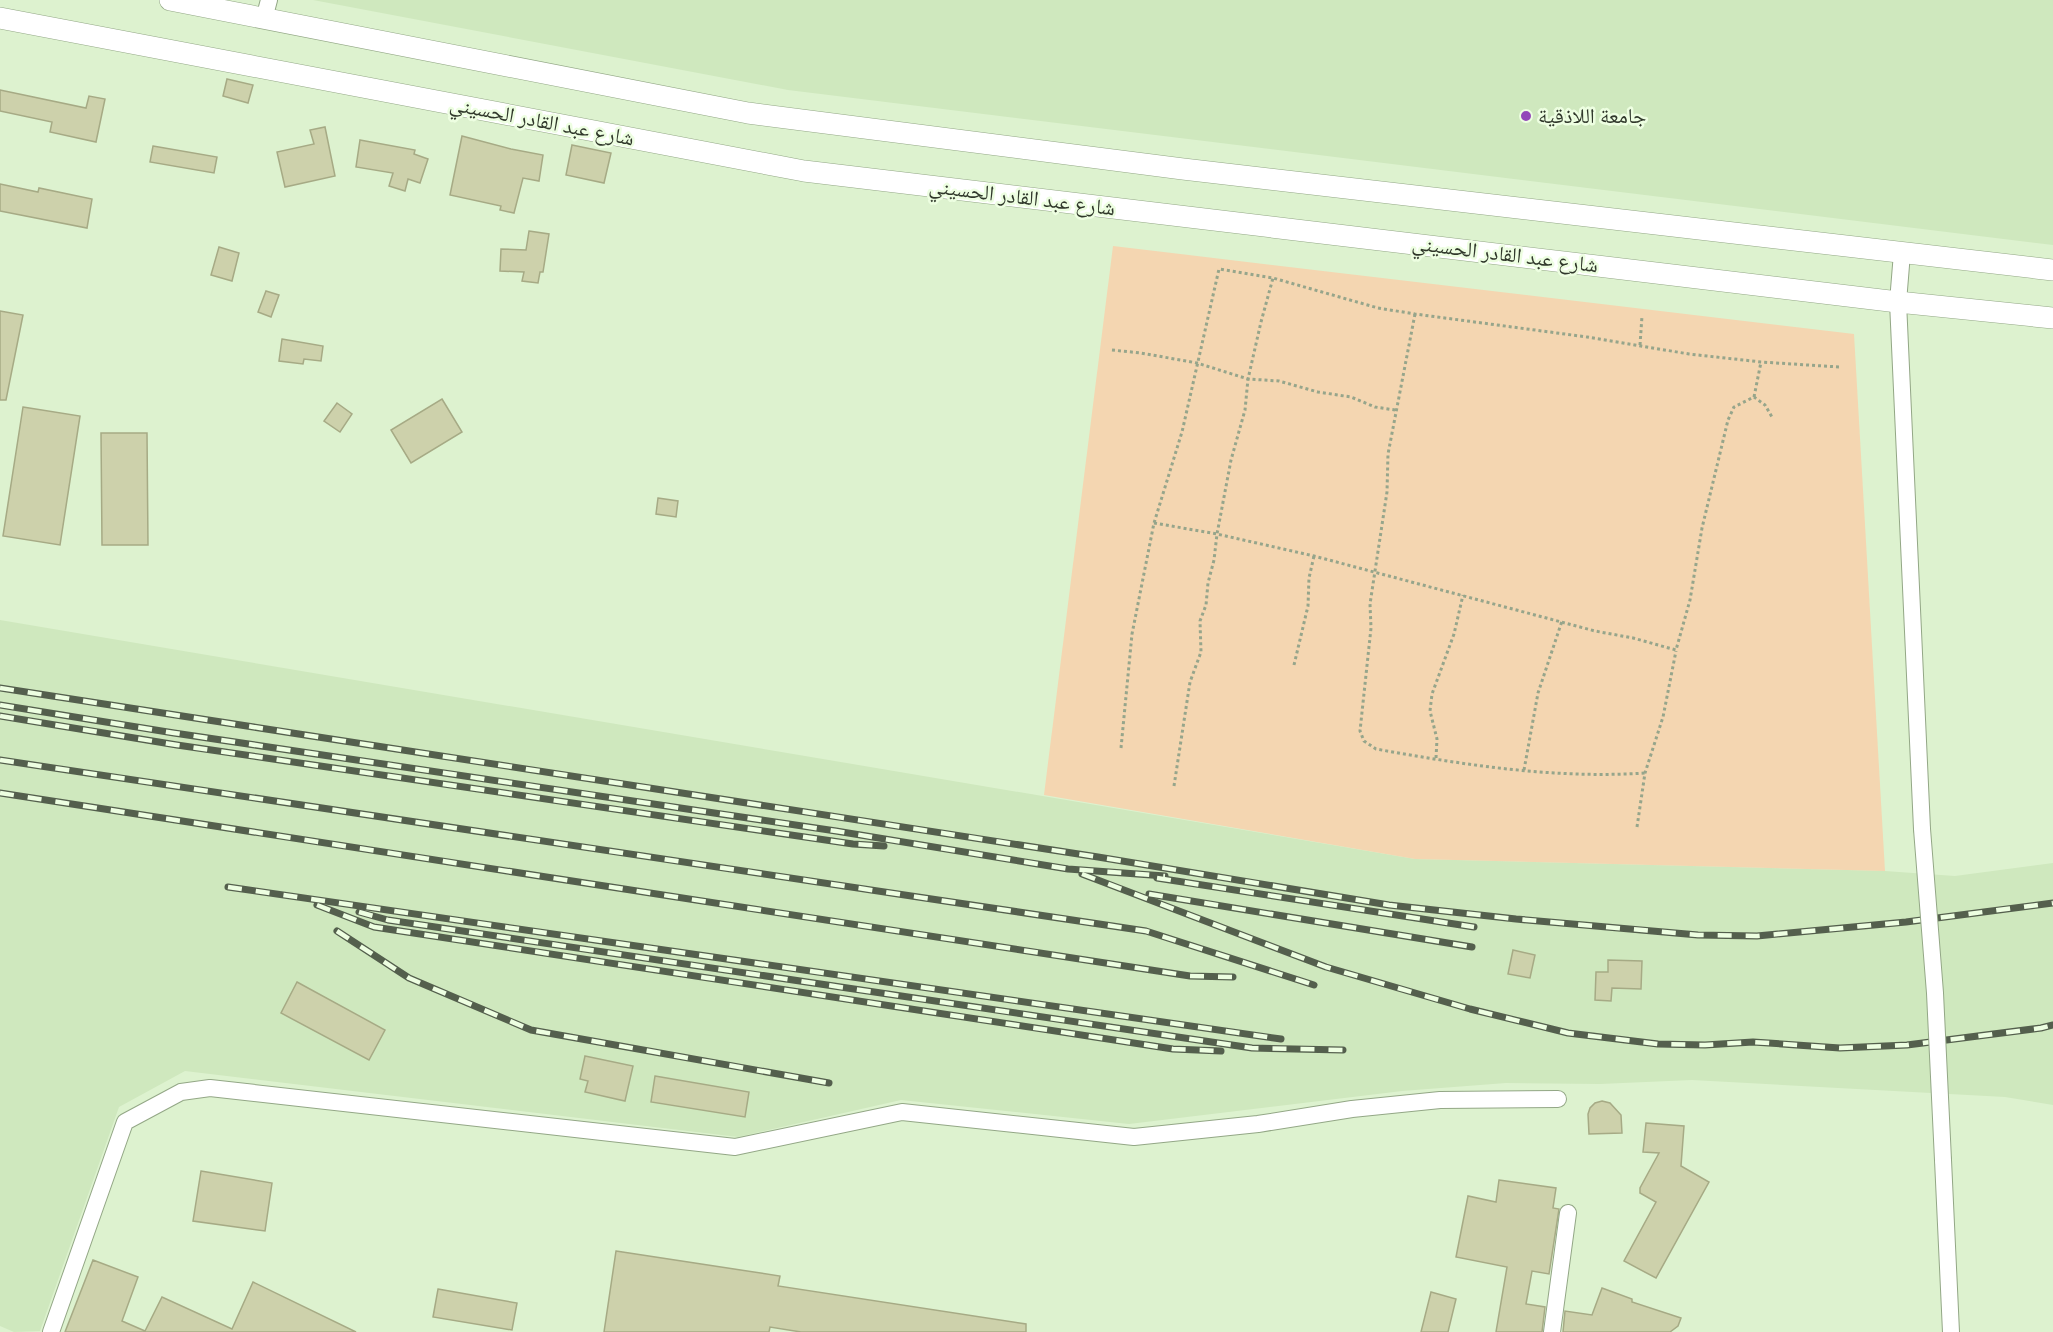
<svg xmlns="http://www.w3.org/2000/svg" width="2053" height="1332" font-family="Figtree,'Noto Naskh Arabic',sans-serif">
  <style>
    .built { fill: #cfe8be }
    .green { fill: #f4d6b1 }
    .building { fill: #cdd1ab; stroke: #a6aa85; stroke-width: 1.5 }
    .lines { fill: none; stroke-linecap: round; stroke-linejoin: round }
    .minor-casing { stroke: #93a786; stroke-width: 18 }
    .major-casing { stroke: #93a786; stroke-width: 22 }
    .path { stroke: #96a58b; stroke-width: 3; stroke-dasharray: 3 3; stroke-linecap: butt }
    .minor { stroke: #fff; stroke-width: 16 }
    .major { stroke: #fff; stroke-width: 21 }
    .rail-casing { stroke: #545f4d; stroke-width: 7 }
    .rail { stroke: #edfee1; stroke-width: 4.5; stroke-dasharray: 14; stroke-linecap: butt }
    .minor-bridge-casing { stroke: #93a786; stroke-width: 18; stroke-linecap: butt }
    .minor-bridge { stroke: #fff; stroke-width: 16 }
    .poi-dot { fill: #9348b9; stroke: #edfee1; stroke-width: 2 }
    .labels { text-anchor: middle; stroke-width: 5; stroke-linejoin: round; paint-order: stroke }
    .poi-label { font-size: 21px; fill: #30382b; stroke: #edfee1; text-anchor: start }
    .street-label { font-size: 21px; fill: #30382b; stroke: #edfee1 }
  </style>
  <rect width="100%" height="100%" fill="#ddf2cf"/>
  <g class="built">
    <path d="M 313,0 L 2053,0 L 2053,245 L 788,90 Z"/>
    <path d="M 0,620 L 1415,859 L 1885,871 L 1955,876 L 2053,863 L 2053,1105 L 2005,1097 L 1692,1080 L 1600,1084 L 1506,1083 L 1402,1091 L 1129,1124 L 901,1100 L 738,1137 L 185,1071 L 119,1107 L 40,1331 L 14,1332 L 0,1326 Z"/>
  </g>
  <path class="green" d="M 1113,246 L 1854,334 L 1885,871 L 1415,859 L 1044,795 Z"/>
  <g class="building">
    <path d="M 227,79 L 253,85 L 248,103 L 223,96 Z"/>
    <path d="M 0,90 L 86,108 L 89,96 L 105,99 L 96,142 L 50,132 L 52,122 L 0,111 Z"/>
    <path d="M 325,127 L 335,176 L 285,187 L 277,152 L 314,144 L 310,130 Z"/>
    <path d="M 462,136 L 511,149 L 543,155 L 539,181 L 523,178 L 514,213 L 500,210 L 501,206 L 450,195 Z"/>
    <path d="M 360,140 L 415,150 L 414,154 L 428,159 L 420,183 L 408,179 L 405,191 L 389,186 L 393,173 L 356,167 Z"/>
    <path d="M 572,145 L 611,153 L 604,183 L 566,175 Z"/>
    <path d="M 153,146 L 217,157 L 214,173 L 150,162 Z"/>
    <path d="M 0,184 L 38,192 L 39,188 L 92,199 L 87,228 L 0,211 Z"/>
    <path d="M 529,231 L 549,234 L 543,272 L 540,272 L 538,283 L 522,281 L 524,272 L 500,271 L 501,249 L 526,250 Z"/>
    <path d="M 219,247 L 239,253 L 232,281 L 211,275 Z"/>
    <path d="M 266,291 L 279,295 L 271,317 L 258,312 Z"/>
    <path d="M 0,311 L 23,315 L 6,400 L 0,400 Z"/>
    <path d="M 282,339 L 323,346 L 321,361 L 304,359 L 303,364 L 279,361 Z"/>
    <path d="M 442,399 L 462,432 L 411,463 L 391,430 Z"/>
    <path d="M 337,403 L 352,414 L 340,432 L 324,421 Z"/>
    <path d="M 23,407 L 80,416 L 60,545 L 3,536 Z"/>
    <path d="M 101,433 L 147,433 L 148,545 L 102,545 Z"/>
    <path d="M 658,498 L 678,501 L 676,517 L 656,514 Z"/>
    <path d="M 1513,950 L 1535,955 L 1530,978 L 1508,974 Z"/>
    <path d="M 1608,960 L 1642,961 L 1641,989 L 1612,988 L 1611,1001 L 1595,1000 L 1596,972 L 1608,972 Z"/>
    <path d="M 297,982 L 385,1030 L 369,1060 L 281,1013 Z"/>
    <path d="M 585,1056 L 633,1066 L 625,1101 L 585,1092 L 588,1081 L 580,1079 Z"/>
    <path d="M 655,1076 L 749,1092 L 745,1117 L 651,1102 Z"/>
    <path d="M 1602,1101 L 1610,1103 L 1621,1115 L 1622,1133 L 1589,1134 L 1588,1114 L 1590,1108 L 1595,1103 Z"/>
    <path d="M 1646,1123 L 1684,1126 L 1681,1166 L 1709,1182 L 1656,1278 L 1624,1261 L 1656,1202 L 1640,1193 L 1640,1188 L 1659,1153 L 1643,1152 Z"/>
    <path d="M 201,1171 L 272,1183 L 265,1231 L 193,1221 Z"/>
    <path d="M 1499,1180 L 1556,1188 L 1553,1208 L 1559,1209 L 1549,1274 L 1532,1271 L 1526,1304 L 1545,1307 L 1542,1332 L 1496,1332 L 1507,1267 L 1456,1257 L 1468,1196 L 1496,1202 Z"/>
    <path d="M 616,1251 L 780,1276 L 778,1286 L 1026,1324 L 1026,1332 L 801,1332 L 770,1327 L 769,1332 L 604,1332 Z"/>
    <path d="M 93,1260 L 138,1277 L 122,1321 L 145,1331 L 162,1297 L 232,1329 L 253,1282 L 356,1332 L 65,1332 Z"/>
    <path d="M 1602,1288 L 1632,1299 L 1632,1302 L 1681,1318 L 1678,1326 L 1670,1332 L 1563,1332 L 1565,1311 L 1592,1315 Z"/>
    <path d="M 438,1289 L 517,1303 L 512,1330 L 433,1317 Z"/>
    <path d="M 1431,1292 L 1456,1299 L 1448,1332 L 1421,1332 Z"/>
  </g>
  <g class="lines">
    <defs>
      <g id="minor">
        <path d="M 264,19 L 269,0"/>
        <path d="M 1902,253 L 1898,302 L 1922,829"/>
        <path d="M 1943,1160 L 1951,1332"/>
        <path d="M 51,1332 L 125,1122 L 181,1092 L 210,1088 L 735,1147 L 902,1112 L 1134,1137 L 1258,1124 L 1352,1109 L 1440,1100 L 1558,1099"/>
        <path d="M 1552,1332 L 1568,1213"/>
      </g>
      <g id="major">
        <path d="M 170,0 L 748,113 L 1183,169 L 2053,270"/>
        <path d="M 0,18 L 804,171 L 1898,302 L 2053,318"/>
      </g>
    </defs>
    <use href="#minor" class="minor-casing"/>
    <use href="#major" class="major-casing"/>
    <g class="path">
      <path d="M 1415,314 L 1388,454 L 1387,492 L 1370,604 L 1371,628 L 1360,731 L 1364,741 L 1376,749 C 1465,765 1555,779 1645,773"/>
      <path d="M 1640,345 L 1642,316"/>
      <path d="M 1112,350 L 1141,353 L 1197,363 L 1248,379 L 1279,381 L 1318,392 L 1351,397 L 1375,407 L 1395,410"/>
      <path d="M 1754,397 L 1761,362"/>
      <path d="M 1154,523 L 1217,534 L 1314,556 L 1595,631 L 1633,638 L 1676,650 L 1690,600 L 1702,528 L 1728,420 L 1734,407 L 1754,397 L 1765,405 L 1772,417"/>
      <path d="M 1294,665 L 1308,606 L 1309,578 L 1314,556"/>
      <path d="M 1121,748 L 1132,634 L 1154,523 L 1182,432 L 1219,269 L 1273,278 L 1378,308 L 1415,314 L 1587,337 L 1689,354 L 1761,362 L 1839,367"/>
      <path d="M 1436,758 L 1437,739 L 1430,711 L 1432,694 L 1454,634 L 1463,595"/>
      <path d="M 1524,770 L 1538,693 L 1562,621"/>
      <path d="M 1174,786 L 1190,682 L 1201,652 L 1200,621 L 1206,605 L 1208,583 L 1214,560 L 1217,534 L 1231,460 L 1245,410 L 1248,379 L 1261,322 L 1273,278"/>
      <path d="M 1637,827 L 1645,773 L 1663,717 L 1676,651"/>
    </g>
    <use href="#minor" class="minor"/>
    <use href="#major" class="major"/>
    <defs>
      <g id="rail">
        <path d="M 0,688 L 1098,857 L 1389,905 L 1516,919 L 1698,935 L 1757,936 L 1906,922 L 2053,903"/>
        <path d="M 0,705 L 174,733 L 836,831 L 1068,869 L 1165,876"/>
        <path d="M 0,716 L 177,745 L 853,844 L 884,846"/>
        <path d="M 0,760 L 1146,931 L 1314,985"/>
        <path d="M 0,793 L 1190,976 L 1233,977"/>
        <path d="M 1082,874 L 1326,967 L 1470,1009 L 1568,1033 L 1658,1044 L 1705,1045 L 1753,1042 L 1840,1048 L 1907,1045 L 2041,1028 L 2053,1025"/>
        <path d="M 1157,878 L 1474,927"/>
        <path d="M 228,887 L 1281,1039"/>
        <path d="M 1149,894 L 1472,947"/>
        <path d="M 317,905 L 374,927 L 1173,1049 L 1221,1051"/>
        <path d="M 359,912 L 388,920 L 1252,1048 L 1343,1050"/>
        <path d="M 337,931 L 409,978 L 531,1030 L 829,1083"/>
      </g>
    </defs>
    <use href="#rail" class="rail-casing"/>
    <use href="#rail" class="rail"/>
    <defs>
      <path id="minor-bridge" d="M 1922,829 L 1935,993 L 1943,1160"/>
    </defs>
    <use href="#minor-bridge" class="minor-bridge-casing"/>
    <use href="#minor-bridge" class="minor-bridge"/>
  </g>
  <circle class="poi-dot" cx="1526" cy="116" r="6"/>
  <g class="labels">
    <g class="poi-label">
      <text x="1538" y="123">جامعة اللاذقية</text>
    </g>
    <g class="street-label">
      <text transform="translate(542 121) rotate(11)" y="7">شارع عبد القادر الحسيني</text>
      <text transform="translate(1022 197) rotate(7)" y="7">شارع عبد القادر الحسيني</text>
      <text transform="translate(1505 254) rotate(7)" y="7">شارع عبد القادر الحسيني</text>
    </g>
  </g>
</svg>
